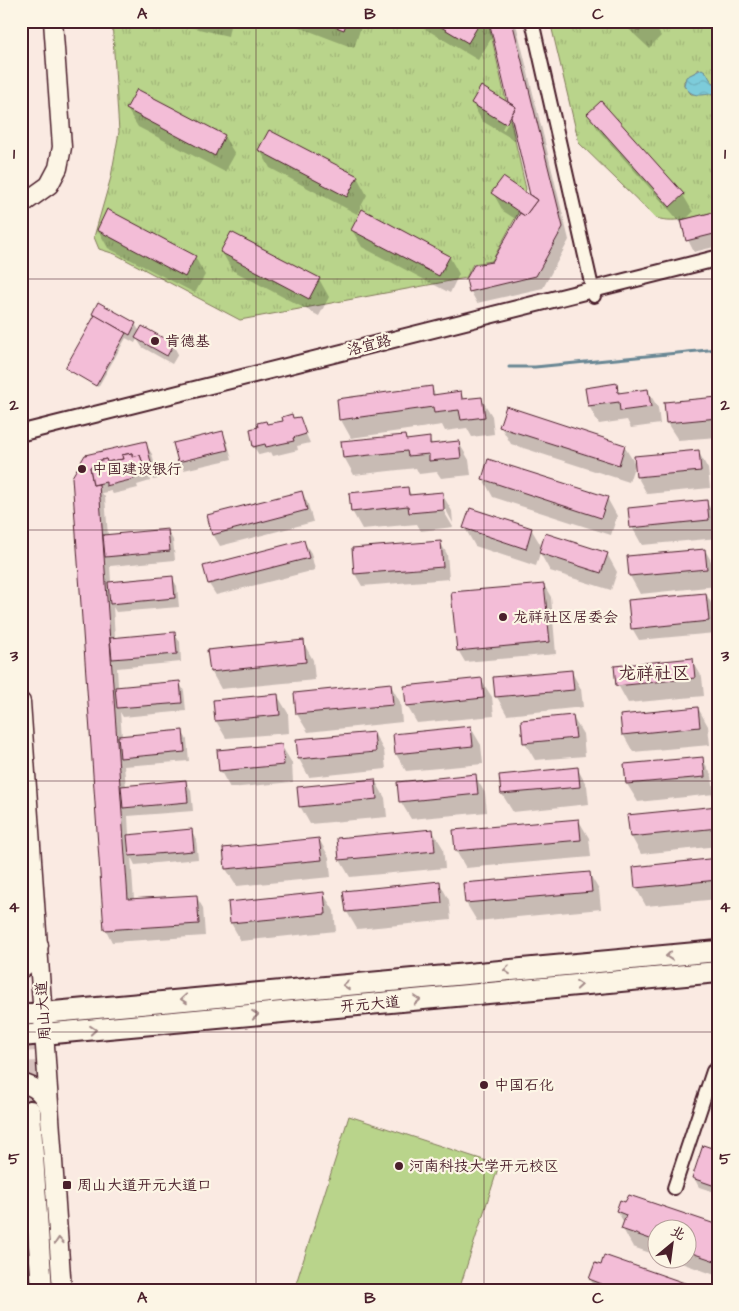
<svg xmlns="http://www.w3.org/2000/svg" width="739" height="1311" font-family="'Architects Daughter','LXGW WenKai TC',sans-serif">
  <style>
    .grass { fill: url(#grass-tufts); stroke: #827a5b }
    .pitch { fill: #b9d48b; stroke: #827a5b }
    .water { fill: url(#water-waves); stroke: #698794 }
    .shadow { fill: #0003; fill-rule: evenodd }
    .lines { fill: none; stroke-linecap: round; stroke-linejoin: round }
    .stream { stroke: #698794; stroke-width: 3 }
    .building { fill: #f3bdd7; stroke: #4a1f2b }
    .primary-tunnel { stroke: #d7c1bd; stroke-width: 20; stroke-dasharray: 20 10; stroke-linecap: butt }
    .minor-casing { stroke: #4a1f2b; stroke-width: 16 }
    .tertiary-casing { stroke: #4a1f2b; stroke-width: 19 }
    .secondary-casing { stroke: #4a1f2b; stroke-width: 21 }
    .primary-casing { stroke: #4a1f2b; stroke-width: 24 }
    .minor { stroke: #fcf5e5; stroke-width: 12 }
    .tertiary { stroke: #fcf5e5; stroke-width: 15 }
    .secondary { stroke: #fcf5e5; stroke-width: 18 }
    .primary { stroke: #fcf5e5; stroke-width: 20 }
    .oneway { stroke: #a38a88 }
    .grid { fill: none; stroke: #4a1f2b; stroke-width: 1; stroke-opacity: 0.55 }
    .poi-dot { fill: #4a1f2b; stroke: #fcf5e5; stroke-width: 2 }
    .labels { text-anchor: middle; stroke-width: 4.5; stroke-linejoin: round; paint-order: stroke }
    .poi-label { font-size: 15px; fill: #4a1f2b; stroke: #fcf5e5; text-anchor: start }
    .street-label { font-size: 15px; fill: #4a1f2b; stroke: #fcf5e5 }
    .quarter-label { font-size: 18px; fill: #4a1f2b; stroke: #fcf5e5 }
    .neatline { fill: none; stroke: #4a1f2b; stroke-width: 2 }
    .grid-label { font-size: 16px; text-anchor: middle; font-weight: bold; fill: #4a1f2b }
  </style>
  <defs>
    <pattern id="grass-tufts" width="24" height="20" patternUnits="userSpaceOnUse" patternTransform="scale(1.25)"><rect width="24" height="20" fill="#b9d48b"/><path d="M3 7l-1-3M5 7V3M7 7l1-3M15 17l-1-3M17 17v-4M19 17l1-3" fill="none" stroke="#a1b678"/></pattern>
    <pattern id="water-waves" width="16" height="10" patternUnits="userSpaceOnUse" patternTransform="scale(1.25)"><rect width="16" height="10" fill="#7dccda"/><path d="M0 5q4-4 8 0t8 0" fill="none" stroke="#6eafbb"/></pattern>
  </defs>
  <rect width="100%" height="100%" fill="#faeae2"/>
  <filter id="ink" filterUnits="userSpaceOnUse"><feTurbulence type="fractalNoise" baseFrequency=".02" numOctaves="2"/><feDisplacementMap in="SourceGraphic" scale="10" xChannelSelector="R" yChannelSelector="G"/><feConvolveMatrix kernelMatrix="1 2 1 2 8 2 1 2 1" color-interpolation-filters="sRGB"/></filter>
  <g filter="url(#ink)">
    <g class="grass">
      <path d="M 112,21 L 488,21 L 526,189 L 518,213 L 492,261 L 473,264 L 466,278 L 240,320 L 115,254 L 99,249 L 94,237 L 111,177 L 119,132 Z"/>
      <path d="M 550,21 L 718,21 L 718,85 L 710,81 L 705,71 L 699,69 L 684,81 L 684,85 L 691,94 L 718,93 L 718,211 C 697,216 677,224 656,218 L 579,143 Z"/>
    </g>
    <path class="pitch" d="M 349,1116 L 499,1165 L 459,1290 L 294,1290 Z"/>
    <path class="water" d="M 702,69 C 710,73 708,83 718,85 L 718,93 C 703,94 693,100 684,85 L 686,77 Z"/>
    <g class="shadow">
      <path d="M 165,21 L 231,21 L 228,36 Z"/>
      <path d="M 283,21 L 358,21 L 361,27 L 354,48 Z"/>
      <path d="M 412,21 L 487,21 L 492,29 L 491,21 L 513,21 L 517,28 L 569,240 L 543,288 L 477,303 L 471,292 L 468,279 L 493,263 L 517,220 L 503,211 L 493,193 L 533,199 L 518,139 L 516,141 L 482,121 L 472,103 L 512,105 L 494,34 L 478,60 ZM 510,114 L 513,114 L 504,130 L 502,129 Z"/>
      <path d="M 620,21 L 652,21 L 661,36 L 649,48 Z"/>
      <path d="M 601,103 L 683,195 L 693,212 L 684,221 L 718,212 L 718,246 L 694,252 L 688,240 L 683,222 L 681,223 L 599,131 L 589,114 Z"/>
      <path d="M 127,109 L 224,136 L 235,154 L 225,172 L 138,127 Z"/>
      <path d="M 260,150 L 357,177 L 367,195 L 357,214 L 270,168 Z"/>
      <path d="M 98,230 L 195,257 L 205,275 L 195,293 L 108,248 Z"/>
      <path d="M 352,230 L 449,256 L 459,274 L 450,293 L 362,247 Z"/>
      <path d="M 222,252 L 319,279 L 329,297 L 319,316 L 232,270 Z"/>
      <path d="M 93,314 L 135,324 L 140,332 L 173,345 L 178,354 L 172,364 L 142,347 L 137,339 L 135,343 L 126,338 L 98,387 L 66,368 L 95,316 Z"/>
      <path d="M 616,385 L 621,394 L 648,391 L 658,408 L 660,424 L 631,428 L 627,420 L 599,424 L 589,406 L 587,389 Z"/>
      <path d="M 431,387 L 436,396 L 460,393 L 465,400 L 481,398 L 492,416 L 494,434 L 472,437 L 467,428 L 445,431 L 442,425 L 351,438 L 341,420 L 338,400 Z"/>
      <path d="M 718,398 L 718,437 L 678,440 L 667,423 Z"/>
      <path d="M 299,418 L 310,443 L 297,446 L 298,450 L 273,456 L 271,452 L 259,455 L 254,447 L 267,425 Z"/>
      <path d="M 501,427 L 624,446 L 635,464 L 629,482 L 511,444 Z"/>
      <path d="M 222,433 L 227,441 L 232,459 L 184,470 L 179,462 Z"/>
      <path d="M 405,436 L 408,441 L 429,439 L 433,445 L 459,443 L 469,460 L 471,475 L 441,478 L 437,472 L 419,474 L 416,468 L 354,475 L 344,457 Z"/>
      <path d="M 145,443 L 152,454 L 158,479 L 153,480 L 148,471 L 150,481 L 137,485 L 138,488 L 113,494 L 111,491 L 102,493 L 105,497 L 108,536 L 168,531 L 173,540 L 175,560 L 110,566 L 111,583 L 172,578 L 177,586 L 179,607 L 116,612 L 113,607 L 115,638 L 174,633 L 180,642 L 181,662 L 117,668 L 118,687 L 179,682 L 184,691 L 186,711 L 123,717 L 120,712 L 122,737 L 182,731 L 187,740 L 189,761 L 124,766 L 126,787 L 186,782 L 191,790 L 193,811 L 128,816 L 129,836 L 191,830 L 196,839 L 198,859 L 135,865 L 131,857 L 134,900 L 196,896 L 203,908 L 205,936 L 112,942 L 106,930 L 73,477 Z"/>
      <path d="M 698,451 L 708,469 L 710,488 L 647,494 L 637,476 Z"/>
      <path d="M 483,479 L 607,498 L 617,516 L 611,535 L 493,497 Z"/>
      <path d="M 407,488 L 412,496 L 442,494 L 452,511 L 453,523 L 446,510 L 443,510 L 453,527 L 421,531 L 417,524 L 362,529 L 352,511 Z"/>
      <path d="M 302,492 L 308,504 L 313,522 L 220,546 L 213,534 Z"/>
      <path d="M 706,501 L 716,519 L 718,538 L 642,545 L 632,527 Z"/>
      <path d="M 465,528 L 531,529 L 542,547 L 607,554 L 617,572 L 611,590 L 550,571 L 540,553 L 536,566 L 475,546 Z"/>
      <path d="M 304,542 L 311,553 L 315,570 L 216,595 L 209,584 Z"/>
      <path d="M 440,542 L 447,554 L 449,579 L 362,586 L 355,574 L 353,549 Z"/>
      <path d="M 705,550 L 715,568 L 717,586 L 640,594 L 630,576 Z"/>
      <path d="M 544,585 L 551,597 L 556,654 L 465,662 L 458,650 Z"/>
      <path d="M 706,594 L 713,606 L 715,633 L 639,640 L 632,628 Z"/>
      <path d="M 303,642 L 313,660 L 315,680 L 221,689 L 211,671 Z"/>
      <path d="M 692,660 L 702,677 L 704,696 L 628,703 L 618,685 Z"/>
      <path d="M 571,671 L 581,689 L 583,707 L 507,715 L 497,697 L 495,678 Z"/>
      <path d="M 481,680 L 492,697 L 494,716 L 417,723 L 407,706 Z"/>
      <path d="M 390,684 L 400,702 L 402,722 L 308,732 L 297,714 L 296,694 Z"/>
      <path d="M 277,695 L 288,713 L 289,733 L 226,738 L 216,721 Z"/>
      <path d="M 698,708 L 708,726 L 710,745 L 633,752 L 623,734 Z"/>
      <path d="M 572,716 L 583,734 L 585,756 L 535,760 L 525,743 Z"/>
      <path d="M 471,728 L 481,745 L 483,764 L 406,771 L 396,754 Z"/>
      <path d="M 374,733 L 384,751 L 386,769 L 309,777 L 299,759 L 297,740 Z"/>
      <path d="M 281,745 L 292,763 L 293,782 L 230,788 L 220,770 Z"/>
      <path d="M 702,758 L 712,776 L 714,794 L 638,802 L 627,784 L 626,765 Z"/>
      <path d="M 577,768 L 587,786 L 589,804 L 513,812 L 502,794 L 501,776 Z"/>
      <path d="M 475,776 L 485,793 L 487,812 L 411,819 L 401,802 Z"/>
      <path d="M 375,780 L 385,798 L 387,817 L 310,824 L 300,806 Z"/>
      <path d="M 718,807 L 718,846 L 641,854 L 631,836 Z"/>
      <path d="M 579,821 L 589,838 L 591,857 L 466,868 L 456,851 Z"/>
      <path d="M 432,830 L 443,848 L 445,868 L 350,877 L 340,860 Z"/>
      <path d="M 319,839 L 329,857 L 331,877 L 237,886 L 226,869 Z"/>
      <path d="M 718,860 L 718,899 L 646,906 L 636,888 L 634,868 Z"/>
      <path d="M 589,873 L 599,890 L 601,909 L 477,921 L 466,903 Z"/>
      <path d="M 439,882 L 449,900 L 451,920 L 357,929 L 347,912 Z"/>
      <path d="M 323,893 L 334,911 L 336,931 L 241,941 L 231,923 Z"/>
      <path d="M 718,1152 L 718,1193 L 699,1187 L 694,1178 Z"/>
      <path d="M 617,1211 L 718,1226 L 718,1276 L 667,1258 L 686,1258 L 686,1228 L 656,1228 L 656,1255 L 633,1247 L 623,1229 L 625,1224 Z"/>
      <path d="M 590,1279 L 701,1290 L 597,1290 Z"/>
    </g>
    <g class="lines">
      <path class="stream" d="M 509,367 L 535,367 L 718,349"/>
    </g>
    <g class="building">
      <path d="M 319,21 L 347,21 L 344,30 Z"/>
      <path d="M 431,21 L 481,21 L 468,43 Z"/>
      <path d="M 489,21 L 512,21 L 563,227 L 536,276 L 469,292 L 466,279 L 474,265 L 492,262 L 520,213 L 525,216 L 537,200 L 530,195 L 511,116 L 516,107 L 508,102 Z"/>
      <path d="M 628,21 L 648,21 L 639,31 Z"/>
      <path d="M 481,86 L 516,107 L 506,124 L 471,103 Z"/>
      <path d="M 137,89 L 225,135 L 215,156 L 126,109 Z"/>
      <path d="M 601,101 L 684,194 L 670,207 L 587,114 Z"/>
      <path d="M 269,130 L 358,176 L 347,197 L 258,150 Z"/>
      <path d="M 503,177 L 537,200 L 525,216 L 491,193 Z"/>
      <path d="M 107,209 L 196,256 L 185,277 L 97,230 Z"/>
      <path d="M 362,209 L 450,256 L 439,276 L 351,230 Z"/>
      <path d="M 718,211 L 718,233 L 686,241 L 681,220 Z"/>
      <path d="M 231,232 L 320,278 L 309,299 L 220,252 Z"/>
      <path d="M 98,302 L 136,323 L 130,335 L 92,314 Z"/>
      <path d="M 95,315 L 126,333 L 96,386 L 65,368 Z"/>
      <path d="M 142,326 L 174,344 L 167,356 L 135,338 Z"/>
      <path d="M 617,383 L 618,393 L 648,389 L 651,407 L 620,411 L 619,402 L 588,406 L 585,388 Z"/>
      <path d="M 432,386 L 433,395 L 461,391 L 462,399 L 482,397 L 485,417 L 461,420 L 459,410 L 434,413 L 433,407 L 339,420 L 337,399 Z"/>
      <path d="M 718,397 L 718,418 L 666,423 L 664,402 Z"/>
      <path d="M 506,406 L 625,445 L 619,465 L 499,427 Z"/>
      <path d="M 292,414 L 293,418 L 300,417 L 306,434 L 293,438 L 294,441 L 266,447 L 265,444 L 253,447 L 250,429 L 258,427 L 257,423 L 266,421 L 267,424 L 283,421 L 282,417 Z"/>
      <path d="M 223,431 L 228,450 L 178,462 L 173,443 Z"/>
      <path d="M 405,435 L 406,440 L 430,437 L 430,444 L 459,441 L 461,458 L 429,461 L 429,454 L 408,456 L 407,451 L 343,458 L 341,441 Z"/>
      <path d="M 146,441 L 152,467 L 145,469 L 140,455 L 132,457 L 132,453 L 122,455 L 123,459 L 107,462 L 106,459 L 97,461 L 98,465 L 90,467 L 93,485 L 99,484 L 128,899 L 197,895 L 199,924 L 104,930 L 72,477 L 85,455 Z"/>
      <path d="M 699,450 L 701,471 L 636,477 L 634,456 Z"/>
      <path d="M 132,453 L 132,457 L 140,455 L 146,473 L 133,476 L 134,479 L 106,486 L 106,482 L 93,485 L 90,467 L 98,465 L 97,461 L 106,459 L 107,462 L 123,459 L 122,455 Z"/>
      <path d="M 488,459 L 608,497 L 601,518 L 482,479 Z"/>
      <path d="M 408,487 L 409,495 L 443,492 L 444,510 L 409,513 L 408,506 L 351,512 L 349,493 Z"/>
      <path d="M 302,491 L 307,510 L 212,535 L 207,515 Z"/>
      <path d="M 707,500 L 709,520 L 630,528 L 628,508 Z"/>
      <path d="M 470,508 L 532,528 L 526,549 L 463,528 Z"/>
      <path d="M 168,529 L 170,551 L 105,557 L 103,535 Z"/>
      <path d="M 545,533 L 608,553 L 601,573 L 539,553 Z"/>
      <path d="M 304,540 L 309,558 L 208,584 L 203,566 Z"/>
      <path d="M 441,541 L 443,567 L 354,574 L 352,548 Z"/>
      <path d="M 705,549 L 707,569 L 629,576 L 627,556 Z"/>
      <path d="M 173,576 L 175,598 L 110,604 L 108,582 Z"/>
      <path d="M 544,584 L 550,642 L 457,651 L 451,592 Z"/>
      <path d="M 706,593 L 709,621 L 631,629 L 628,600 Z"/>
      <path d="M 175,632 L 177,654 L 112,659 L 110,638 Z"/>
      <path d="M 304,640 L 306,662 L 210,672 L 207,650 Z"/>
      <path d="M 693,658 L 695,678 L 616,686 L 614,666 Z"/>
      <path d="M 572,670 L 574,690 L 495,697 L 493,677 Z"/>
      <path d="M 482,678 L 484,698 L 406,706 L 404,686 Z"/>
      <path d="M 180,681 L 182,703 L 117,708 L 115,687 Z"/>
      <path d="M 391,683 L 393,705 L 296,714 L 294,693 Z"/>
      <path d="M 278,694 L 280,715 L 215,721 L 213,700 Z"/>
      <path d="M 698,707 L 700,727 L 622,735 L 620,715 Z"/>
      <path d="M 573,715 L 576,738 L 523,743 L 521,720 Z"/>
      <path d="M 471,726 L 473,746 L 395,754 L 393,734 Z"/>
      <path d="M 183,730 L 185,752 L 120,758 L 118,736 Z"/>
      <path d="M 374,732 L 376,752 L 298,759 L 296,739 Z"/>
      <path d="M 282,744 L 284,765 L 219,771 L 217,750 Z"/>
      <path d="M 703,757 L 705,777 L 626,784 L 624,764 Z"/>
      <path d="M 578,767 L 580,787 L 501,794 L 499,775 Z"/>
      <path d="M 476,774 L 478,794 L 399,802 L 397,782 Z"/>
      <path d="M 375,779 L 377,799 L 299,807 L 297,787 Z"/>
      <path d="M 186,780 L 188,802 L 123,808 L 121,786 Z"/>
      <path d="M 718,806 L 718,828 L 630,837 L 627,815 Z"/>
      <path d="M 579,819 L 581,840 L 455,851 L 453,830 Z"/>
      <path d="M 192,829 L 194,851 L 129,856 L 127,835 Z"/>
      <path d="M 433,829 L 435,851 L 339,860 L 337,838 Z"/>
      <path d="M 319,838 L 322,860 L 225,869 L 223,848 Z"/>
      <path d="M 718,858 L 718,880 L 635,888 L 633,867 Z"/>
      <path d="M 590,872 L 592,892 L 465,903 L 463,883 Z"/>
      <path d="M 440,881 L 442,903 L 346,912 L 343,891 Z"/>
      <path d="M 324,892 L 326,914 L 230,923 L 228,902 Z"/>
      <path d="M 703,1145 L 718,1150 L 718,1187 L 692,1178 Z"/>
      <path d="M 629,1195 L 718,1225 L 718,1262 L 686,1251 L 686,1228 L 656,1228 L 656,1241 L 621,1229 L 626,1215 L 616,1211 L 620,1200 L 625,1202 Z"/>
      <path d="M 604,1255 L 705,1290 L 600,1290 L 602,1284 L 589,1279 L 595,1263 L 601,1265 Z"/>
    </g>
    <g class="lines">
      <path class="primary-tunnel" d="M 21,1002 L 30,1111"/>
      <defs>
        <g id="minor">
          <path d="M 532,21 L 594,296"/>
          <path d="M 674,1188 L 713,1071"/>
        </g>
        <path id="tertiary" d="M 21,433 L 718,258"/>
        <g id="secondary">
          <path d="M 21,205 L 49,185 L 58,168 L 62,147 L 53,21"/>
          <path d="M 21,702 L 62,1290"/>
          <path d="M 21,969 L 32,959 L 39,945"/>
          <path d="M 21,1083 C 37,1087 42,1093 49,1107"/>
        </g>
        <g id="primary">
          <path d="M 21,1015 L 718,951"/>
          <path d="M 21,1036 L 718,972"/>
          <path d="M 30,1111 L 42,1290"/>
        </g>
      </defs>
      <use href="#minor" class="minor-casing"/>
      <use href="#tertiary" class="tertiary-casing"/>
      <use href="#secondary" class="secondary-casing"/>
      <use href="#primary" class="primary-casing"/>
      <use href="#minor" class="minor"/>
      <use href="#tertiary" class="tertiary"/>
      <use href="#secondary" class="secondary"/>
      <use href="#primary" class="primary"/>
    </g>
    <defs><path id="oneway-chevron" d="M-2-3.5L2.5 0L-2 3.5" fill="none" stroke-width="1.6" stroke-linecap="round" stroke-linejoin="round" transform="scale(1.25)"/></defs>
    <g class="oneway">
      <use href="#oneway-chevron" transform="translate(669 956) rotate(175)"/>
      <use href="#oneway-chevron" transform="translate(507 970) rotate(175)"/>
      <use href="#oneway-chevron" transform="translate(346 985) rotate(175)"/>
      <use href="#oneway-chevron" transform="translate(579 985) rotate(-5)"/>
      <use href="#oneway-chevron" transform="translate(184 999) rotate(175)"/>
      <use href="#oneway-chevron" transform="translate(417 1000) rotate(-5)"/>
      <use href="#oneway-chevron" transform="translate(255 1015) rotate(-5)"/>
      <use href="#oneway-chevron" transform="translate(93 1030) rotate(-5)"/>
      <use href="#oneway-chevron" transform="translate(59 1241) rotate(-94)"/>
    </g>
  </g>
  <path class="grid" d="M 256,21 L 256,1290M 484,21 L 484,1290M 21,279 L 718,279M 21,530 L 718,530M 21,781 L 718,781M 21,1032 L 718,1032"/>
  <g class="poi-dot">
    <circle cx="155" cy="341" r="5"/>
    <circle cx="82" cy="469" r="5"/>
    <circle cx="503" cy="617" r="5"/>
    <circle cx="484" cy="1085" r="5"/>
    <circle cx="399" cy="1166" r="5"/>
    <rect x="62" y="1180" width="10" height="10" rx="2.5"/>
  </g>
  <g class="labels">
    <g class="poi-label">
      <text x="165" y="346">肯德基</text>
      <text x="92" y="474">中国建设银行</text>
      <text x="513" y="622">龙祥社区居委会</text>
      <text x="494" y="1090">中国石化</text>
      <text x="409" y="1171">河南科技大学开元校区</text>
      <text x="77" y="1190">周山大道开元大道口</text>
    </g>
    <g class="street-label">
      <text transform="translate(369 345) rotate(-14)" y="5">洛宜路</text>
      <text transform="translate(370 1004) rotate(-5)" y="5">开元大道</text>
      <text transform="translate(43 1011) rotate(-94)" y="5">周山大道</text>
    </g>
    <g class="quarter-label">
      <text x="654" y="679">龙祥社区</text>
    </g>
  </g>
  <rect width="739" height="1311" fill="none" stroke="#fcf5e5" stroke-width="55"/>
  <g transform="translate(672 1244) rotate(29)"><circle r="24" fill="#fcf5e5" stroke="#b59f9b"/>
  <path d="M0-4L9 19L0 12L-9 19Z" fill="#4a1f2b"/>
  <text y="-8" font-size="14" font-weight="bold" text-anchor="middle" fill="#4a1f2b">北</text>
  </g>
  <rect x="28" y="28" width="684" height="1256" class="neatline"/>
  <g class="grid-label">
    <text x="142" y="19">A</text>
    <text x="370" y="19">B</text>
    <text x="598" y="19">C</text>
    <text x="14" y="159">1</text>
    <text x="725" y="159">1</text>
    <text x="14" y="410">2</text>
    <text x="725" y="410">2</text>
    <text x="14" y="661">3</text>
    <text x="725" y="661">3</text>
    <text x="14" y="912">4</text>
    <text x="725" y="912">4</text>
    <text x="14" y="1164">5</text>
    <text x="725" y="1164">5</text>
    <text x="142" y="1303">A</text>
    <text x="370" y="1303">B</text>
    <text x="598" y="1303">C</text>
  </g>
</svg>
